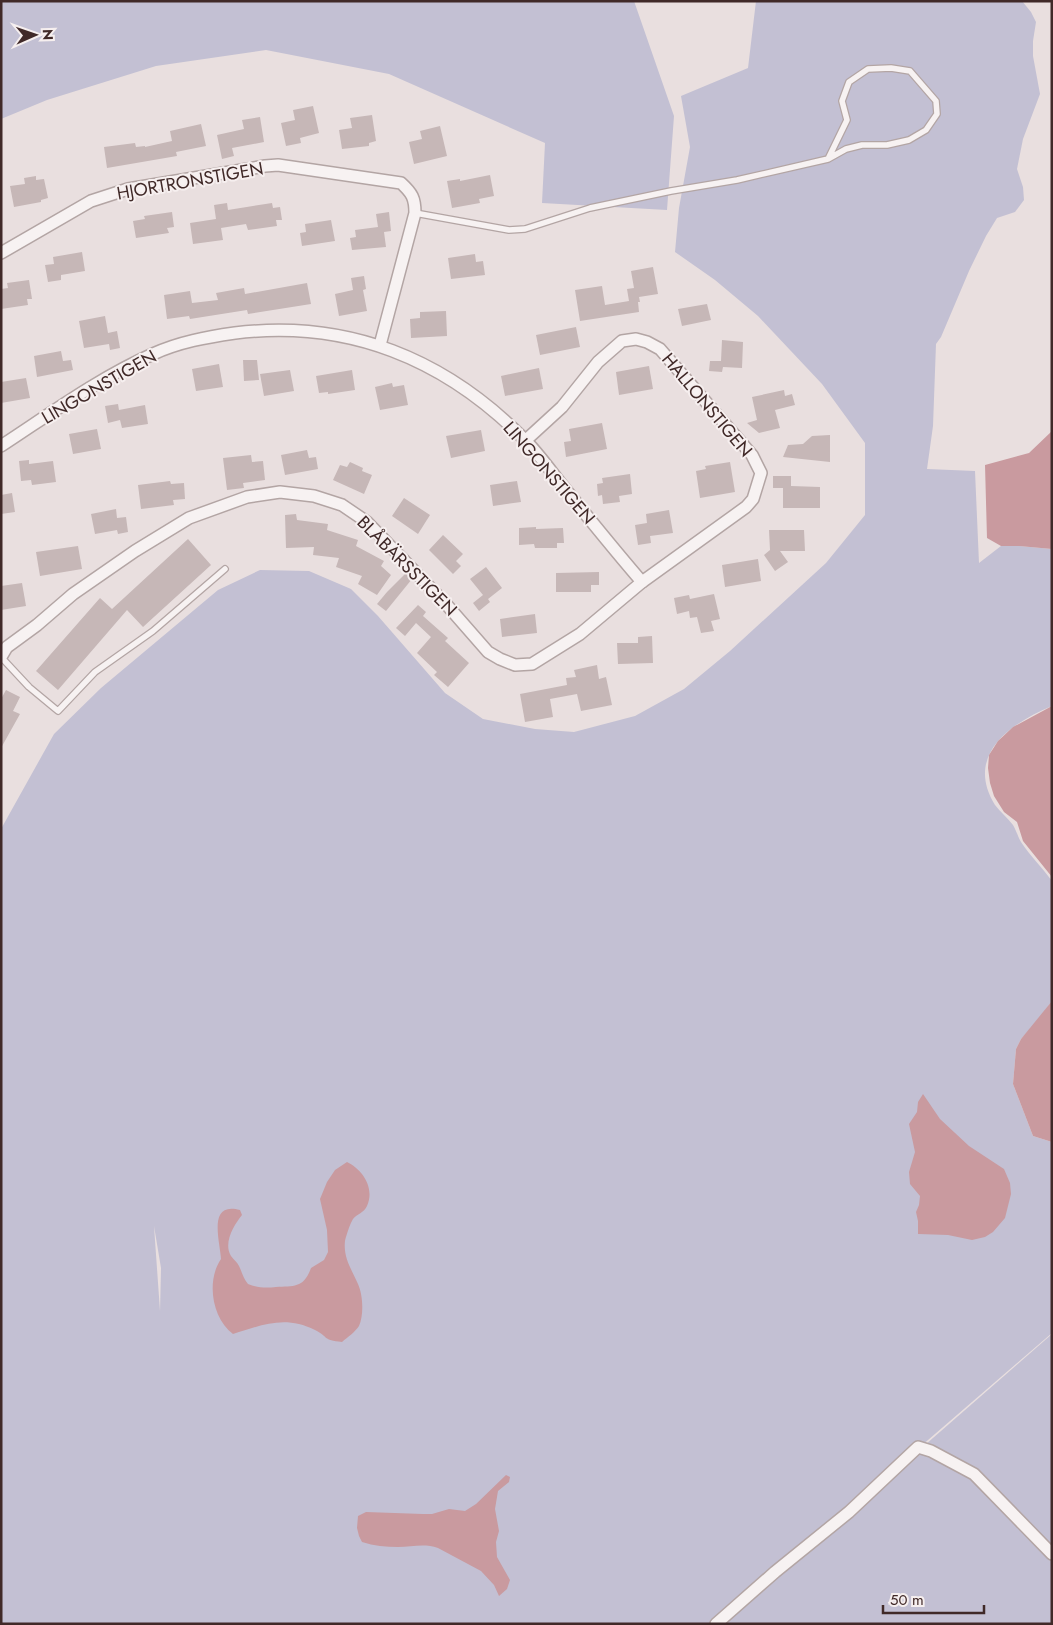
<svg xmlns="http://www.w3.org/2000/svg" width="1053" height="1625" font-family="Jost,sans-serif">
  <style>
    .green { fill: #c3c0d3; fill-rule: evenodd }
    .water { fill: #c99a9f }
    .building { fill: #c6b7b7 }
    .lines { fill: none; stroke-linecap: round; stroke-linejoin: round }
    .lane-casing { stroke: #b3a5a4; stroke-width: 8 }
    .street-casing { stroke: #b3a5a4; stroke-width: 14 }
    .lane { stroke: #f7f2f2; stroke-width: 5.5 }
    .street { stroke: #f7f2f2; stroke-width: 11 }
    .labels { text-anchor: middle; stroke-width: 4; stroke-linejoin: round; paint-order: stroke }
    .street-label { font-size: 18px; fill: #402928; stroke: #f6efef }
  </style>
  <rect width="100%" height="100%" fill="#e9dfdf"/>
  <g class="green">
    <path d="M 1,1 L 634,1 L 674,116 L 667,210 L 542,203 L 545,143 L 389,74 L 266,50 L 156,66 L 47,100 L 1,119 Z"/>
    <path d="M 756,1 L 1022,1 L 1031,12 L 1036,22 L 1033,41 L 1033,56 L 1040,94 L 1023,139 L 1017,169 L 1023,187 L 1024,200 L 1015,212 L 997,218 L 986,236 L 969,271 L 941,337 L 936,344 L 933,426 L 927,469 L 975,471 L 979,563 L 1001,546 L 1019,546 L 1052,549 L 1052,706 C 1011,723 964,755 995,805 C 1000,812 1008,818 1013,825 C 1016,830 1018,837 1021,842 C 1030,856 1042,867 1052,881 L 1052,1001 L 1040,1018 L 1021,1039 L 1016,1049 L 1013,1084 L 1033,1136 L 1052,1142 L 1052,1333 L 715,1624 L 1,1624 L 1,829 L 54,734 L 101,688 L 218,590 L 260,570 L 309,571 L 351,589 L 378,616 L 445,693 L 483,719 L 535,729 L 574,732 L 635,716 L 684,689 L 730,651 L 826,563 L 865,515 L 865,443 L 822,384 L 758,316 L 715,280 L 675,252 L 679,208 L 690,147 L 681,96 L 748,68 ZM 154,1226 L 161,1268 L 160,1312 L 160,1311 Z"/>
    <path d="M 1052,1334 L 1052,1624 L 720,1624 Z"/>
  </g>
  <g class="water">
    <path d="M 1052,431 L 1052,549 L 1019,546 L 1001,546 L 987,538 L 985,465 L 1029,453 Z"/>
    <path d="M 1052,706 L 1052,877 L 1023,841 L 1017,822 L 1004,812 L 994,796 L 990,783 L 988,768 L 989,755 L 998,741 L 1013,727 Z"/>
    <path d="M 1052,1001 L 1052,1142 L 1033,1136 L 1013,1084 L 1016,1049 L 1021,1039 Z"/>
    <path d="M 923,1094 L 940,1119 L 969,1146 L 1004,1169 L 1010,1183 L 1011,1194 L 1005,1218 L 993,1232 L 985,1237 L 972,1240 L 948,1235 L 918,1234 L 918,1221 L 916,1212 L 919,1205 L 920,1196 L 910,1184 L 909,1172 L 915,1152 L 909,1124 L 917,1112 L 918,1102 Z"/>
    <path d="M 347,1162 C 363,1170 375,1188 367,1206 C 364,1213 357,1214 353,1219 C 350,1224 346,1236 345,1241 C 343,1258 352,1270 358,1284 C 363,1295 364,1315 359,1326 C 355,1332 348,1337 342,1342 C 322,1340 329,1337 315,1330 C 285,1315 262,1325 233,1334 C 212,1318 206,1281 221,1259 C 220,1241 207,1201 240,1210 L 242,1215 C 234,1225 223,1243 231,1256 C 234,1260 237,1262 239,1266 C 242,1272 243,1278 248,1284 C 258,1288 266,1288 276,1287 C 294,1286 304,1288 311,1268 L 324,1260 L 328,1252 L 327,1230 L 320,1199 L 327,1182 L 335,1170 Z"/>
    <path d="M 506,1475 L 510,1477 L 509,1482 L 498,1491 L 495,1509 L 499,1531 L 496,1542 L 497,1557 L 510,1580 L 507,1589 L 499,1596 L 494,1585 L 481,1571 L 438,1548 C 424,1543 412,1547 398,1547 C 386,1547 374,1546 362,1542 L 359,1536 L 357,1528 L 358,1516 L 366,1512 L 423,1514 L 432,1514 L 449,1509 L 465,1511 L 476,1504 Z"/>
  </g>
  <g class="building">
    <path d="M 313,106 L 319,133 L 300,138 L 301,143 L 286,146 L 281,123 L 295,120 L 293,110 Z"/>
    <path d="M 372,115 L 376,141 L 369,143 L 369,146 L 342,149 L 339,130 L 352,128 L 350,118 Z"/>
    <path d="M 260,117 L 264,142 L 232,148 L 234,156 L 222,159 L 217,135 L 244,129 L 242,120 Z"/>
    <path d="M 201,124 L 206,146 L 176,152 L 177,156 L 107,168 L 104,147 L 135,143 L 136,147 L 145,146 L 145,147 L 172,141 L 170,131 Z"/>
    <path d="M 440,126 L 447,156 L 414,164 L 409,142 L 422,139 L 420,131 Z"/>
    <path d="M 490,175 L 494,196 L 479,199 L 480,203 L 452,208 L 447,181 L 460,179 L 460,181 Z"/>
    <path d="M 36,176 L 36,180 L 44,179 L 48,198 L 41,200 L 41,202 L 14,207 L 10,186 L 25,184 L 24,178 Z"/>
    <path d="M 227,203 L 228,210 L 272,203 L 273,208 L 280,207 L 282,220 L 276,220 L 277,226 L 248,230 L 246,224 L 221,228 L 223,240 L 193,244 L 190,223 L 216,219 L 214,205 Z"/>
    <path d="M 172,212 L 174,227 L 167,228 L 169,233 L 136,238 L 133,221 L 145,219 L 144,216 Z"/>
    <path d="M 389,212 L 391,231 L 384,232 L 386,247 L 352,250 L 350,238 L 356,237 L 355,230 L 378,227 L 376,214 Z"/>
    <path d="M 331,220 L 335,241 L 302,246 L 300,233 L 306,232 L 305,224 Z"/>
    <path d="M 82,252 L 85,271 L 61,275 L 61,280 L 48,282 L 45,265 L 54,264 L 53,257 Z"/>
    <path d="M 475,254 L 476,262 L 483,261 L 485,275 L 451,279 L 448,258 Z"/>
    <path d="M 653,267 L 658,294 L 639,297 L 640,302 L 638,302 L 639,312 L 580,321 L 575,290 L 602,286 L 605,305 L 629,301 L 627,289 L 634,288 L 631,271 Z"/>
    <path d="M 364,276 L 366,289 L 363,290 L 367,311 L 339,316 L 335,294 L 353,290 L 351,278 Z"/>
    <path d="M 29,280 L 32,299 L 27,299 L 28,305 L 1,309 L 1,289 L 8,288 L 7,283 Z"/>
    <path d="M 307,283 L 311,304 L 248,314 L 247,310 L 190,319 L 189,316 L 167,319 L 164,295 L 190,291 L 192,303 L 218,300 L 216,293 L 244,288 L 245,294 Z"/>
    <path d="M 707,304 L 711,320 L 682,326 L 678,309 Z"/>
    <path d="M 446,311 L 447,336 L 411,338 L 410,319 L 420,318 L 420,312 Z"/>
    <path d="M 105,316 L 108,333 L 117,331 L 120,348 L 110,350 L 109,344 L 84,348 L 79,321 Z"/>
    <path d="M 576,327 L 580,347 L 540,355 L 536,335 Z"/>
    <path d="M 722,340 L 743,342 L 742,368 L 723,367 L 722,372 L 709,371 L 710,361 L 721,361 Z"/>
    <path d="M 61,351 L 63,361 L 71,360 L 73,370 L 37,377 L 34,356 Z"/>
    <path d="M 243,360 L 257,360 L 259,380 L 244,381 Z"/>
    <path d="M 219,364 L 223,387 L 196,391 L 192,369 Z"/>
    <path d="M 649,366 L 653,389 L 619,395 L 616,372 Z"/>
    <path d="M 539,368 L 543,389 L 505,396 L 501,376 Z"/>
    <path d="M 290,370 L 294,391 L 264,396 L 260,374 Z"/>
    <path d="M 352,370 L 355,390 L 328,394 L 328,392 L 319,393 L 316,376 Z"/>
    <path d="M 26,378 L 30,398 L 1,403 L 1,382 Z"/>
    <path d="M 392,383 L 393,387 L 404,385 L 408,405 L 380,410 L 375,387 Z"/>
    <path d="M 784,390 L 785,396 L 792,394 L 795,405 L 775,410 L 780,428 L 759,433 L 747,423 L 757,420 L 752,397 Z"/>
    <path d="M 118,404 L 119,410 L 145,405 L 148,424 L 122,428 L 120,420 L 108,423 L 105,406 Z"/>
    <path d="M 602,423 L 607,449 L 566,457 L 564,442 L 571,441 L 569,429 Z"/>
    <path d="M 97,429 L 101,449 L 73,454 L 69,434 Z"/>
    <path d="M 481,430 L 485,451 L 451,458 L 446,436 Z"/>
    <path d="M 830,435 L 830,462 L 783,457 L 788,445 L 803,444 L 812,436 Z"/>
    <path d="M 307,450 L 309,458 L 316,457 L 318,469 L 285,475 L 281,455 Z"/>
    <path d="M 251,455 L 252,462 L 263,461 L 265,480 L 243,483 L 244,488 L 227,490 L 223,458 Z"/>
    <path d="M 29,460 L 29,464 L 53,461 L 56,482 L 32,485 L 31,480 L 21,481 L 19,461 Z"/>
    <path d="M 350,462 L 363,468 L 362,471 L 372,475 L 364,494 L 333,480 L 340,465 L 347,467 Z"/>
    <path d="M 730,462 L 735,492 L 700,498 L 696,471 L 706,469 L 705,466 Z"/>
    <path d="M 630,474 L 632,494 L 619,496 L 620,502 L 603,504 L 602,495 L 598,496 L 597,484 L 603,483 L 602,478 Z"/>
    <path d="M 773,476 L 791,476 L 791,486 L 820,487 L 820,508 L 783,508 L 783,488 L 773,488 Z"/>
    <path d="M 170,481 L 171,484 L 184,483 L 185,499 L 173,500 L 174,505 L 141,509 L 138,485 Z"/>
    <path d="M 517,481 L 521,502 L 493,506 L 490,485 Z"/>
    <path d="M 12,493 L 15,512 L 1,514 L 1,495 Z"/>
    <path d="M 404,498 L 430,515 L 418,534 L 392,516 Z"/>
    <path d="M 116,509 L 117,518 L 126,517 L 128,532 L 118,534 L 117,530 L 95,534 L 91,514 Z"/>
    <path d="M 669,510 L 673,533 L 650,536 L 651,543 L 638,545 L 635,525 L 647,523 L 646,514 Z"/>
    <path d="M 296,514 L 297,520 L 328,524 L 327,530 L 358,540 L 356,546 L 384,561 L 381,566 L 391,575 L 377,595 L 358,584 L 362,576 L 336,567 L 339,558 L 313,555 L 314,547 L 286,548 L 285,515 Z"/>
    <path d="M 536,527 L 536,529 L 563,528 L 564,543 L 557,543 L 557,548 L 535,548 L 534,544 L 519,545 L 519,528 Z"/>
    <path d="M 769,530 L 804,530 L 805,551 L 780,551 L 788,562 L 775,571 L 764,555 L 770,550 Z"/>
    <path d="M 443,535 L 463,554 L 456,561 L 461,566 L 453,574 L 429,550 Z"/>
    <path d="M 188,539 L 211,565 L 143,627 L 127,610 L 58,690 L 36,671 L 100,598 L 112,609 Z"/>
    <path d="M 78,546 L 82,569 L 40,576 L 36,552 Z"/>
    <path d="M 758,559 L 761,581 L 725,587 L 722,565 Z"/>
    <path d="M 486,567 L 502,588 L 488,599 L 490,602 L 479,611 L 473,603 L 483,595 L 470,579 Z"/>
    <path d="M 599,572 L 599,585 L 591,585 L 591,592 L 556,592 L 556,573 Z"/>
    <path d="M 406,573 L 412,579 L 386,611 L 377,604 L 387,592 Z"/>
    <path d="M 22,583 L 26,606 L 1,610 L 1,586 Z"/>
    <path d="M 714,594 L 720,619 L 711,621 L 714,631 L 701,633 L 697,617 L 690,618 L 689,611 L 677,614 L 674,598 L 689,595 L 690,599 Z"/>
    <path d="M 418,605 L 426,612 L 423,616 L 448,638 L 445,641 L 469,663 L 448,687 L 434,675 L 437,672 L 417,653 L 431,637 L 416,623 L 405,636 L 396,628 Z"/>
    <path d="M 535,614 L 537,633 L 502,637 L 500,619 Z"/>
    <path d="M 652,636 L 653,663 L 618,664 L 617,643 L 638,643 L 638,637 Z"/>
    <path d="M 597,665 L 599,679 L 606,677 L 612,705 L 581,711 L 577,694 L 550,699 L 553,717 L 525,722 L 520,694 L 567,685 L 566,678 L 576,677 L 574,670 Z"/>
    <path d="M 6,690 L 20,697 L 13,711 L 20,714 L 1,748 L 1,699 Z"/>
  </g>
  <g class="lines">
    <defs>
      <g id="lane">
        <path d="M 415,213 L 509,230 L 525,229 L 590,208 L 671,191 L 737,180 L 828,159 L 846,149 L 862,145 L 887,145 L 909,140 L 926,130 L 937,114 L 936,101 L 910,71 L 891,68 L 868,69 L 849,82 L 842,101 L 847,120 L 828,159"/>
        <path d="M 1,657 L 29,687 L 58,711 L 95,672 L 153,631 L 225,569"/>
      </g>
      <g id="street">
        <path d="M 1,253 L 91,201 L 128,189 L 265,166 L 278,165 L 401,183 C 412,193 415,198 415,213 L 380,345"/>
        <path d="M 1,446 C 50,414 99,378 153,354 C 179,342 207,337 235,333 C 348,319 445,359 524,439 C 540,455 552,473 566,490 C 591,521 616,552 642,582"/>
        <path d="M 1,657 L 7,647 L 37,625 L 73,594 L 135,551 L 189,518 L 247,497 L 280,492 L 314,496 L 342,505 L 367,522 L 446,604 L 488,652 L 500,659 L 515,665 L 532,664 L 580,634 L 642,582 L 746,507 L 753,499 L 761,473 L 752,455 L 660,349 L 647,342 L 636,339 L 622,341 L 598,362 L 562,407 L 526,440"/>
        <path d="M 716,1624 L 775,1572 L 849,1512 L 918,1447 L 931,1451 L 974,1474 L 1052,1554"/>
      </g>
    </defs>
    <use href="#lane" class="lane-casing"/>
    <use href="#street" class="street-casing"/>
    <use href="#lane" class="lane"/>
    <use href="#street" class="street"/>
  </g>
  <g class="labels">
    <g class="street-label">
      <text transform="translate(190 181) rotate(-10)" y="6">HJORTRONSTIGEN</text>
      <text transform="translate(99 387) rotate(-30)" y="6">LINGONSTIGEN</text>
      <text transform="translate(707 405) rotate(50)" y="6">HALLONSTIGEN</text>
      <text transform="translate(549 473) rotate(49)" y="6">LINGONSTIGEN</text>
      <text transform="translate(407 566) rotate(45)" y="6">BLÅBÄRSSTIGEN</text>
    </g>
  </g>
  <rect width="1053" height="1625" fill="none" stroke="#402928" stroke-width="5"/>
  <g transform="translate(35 35) rotate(88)" stroke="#f6efef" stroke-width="4" paint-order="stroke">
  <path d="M0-4L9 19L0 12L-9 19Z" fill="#402928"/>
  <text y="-8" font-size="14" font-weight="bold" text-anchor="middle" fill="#402928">N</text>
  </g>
  <path d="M883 1605v8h101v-8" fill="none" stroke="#402928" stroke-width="2.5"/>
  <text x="890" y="1605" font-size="15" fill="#402928" stroke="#f6efef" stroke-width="4" paint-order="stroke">50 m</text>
</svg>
